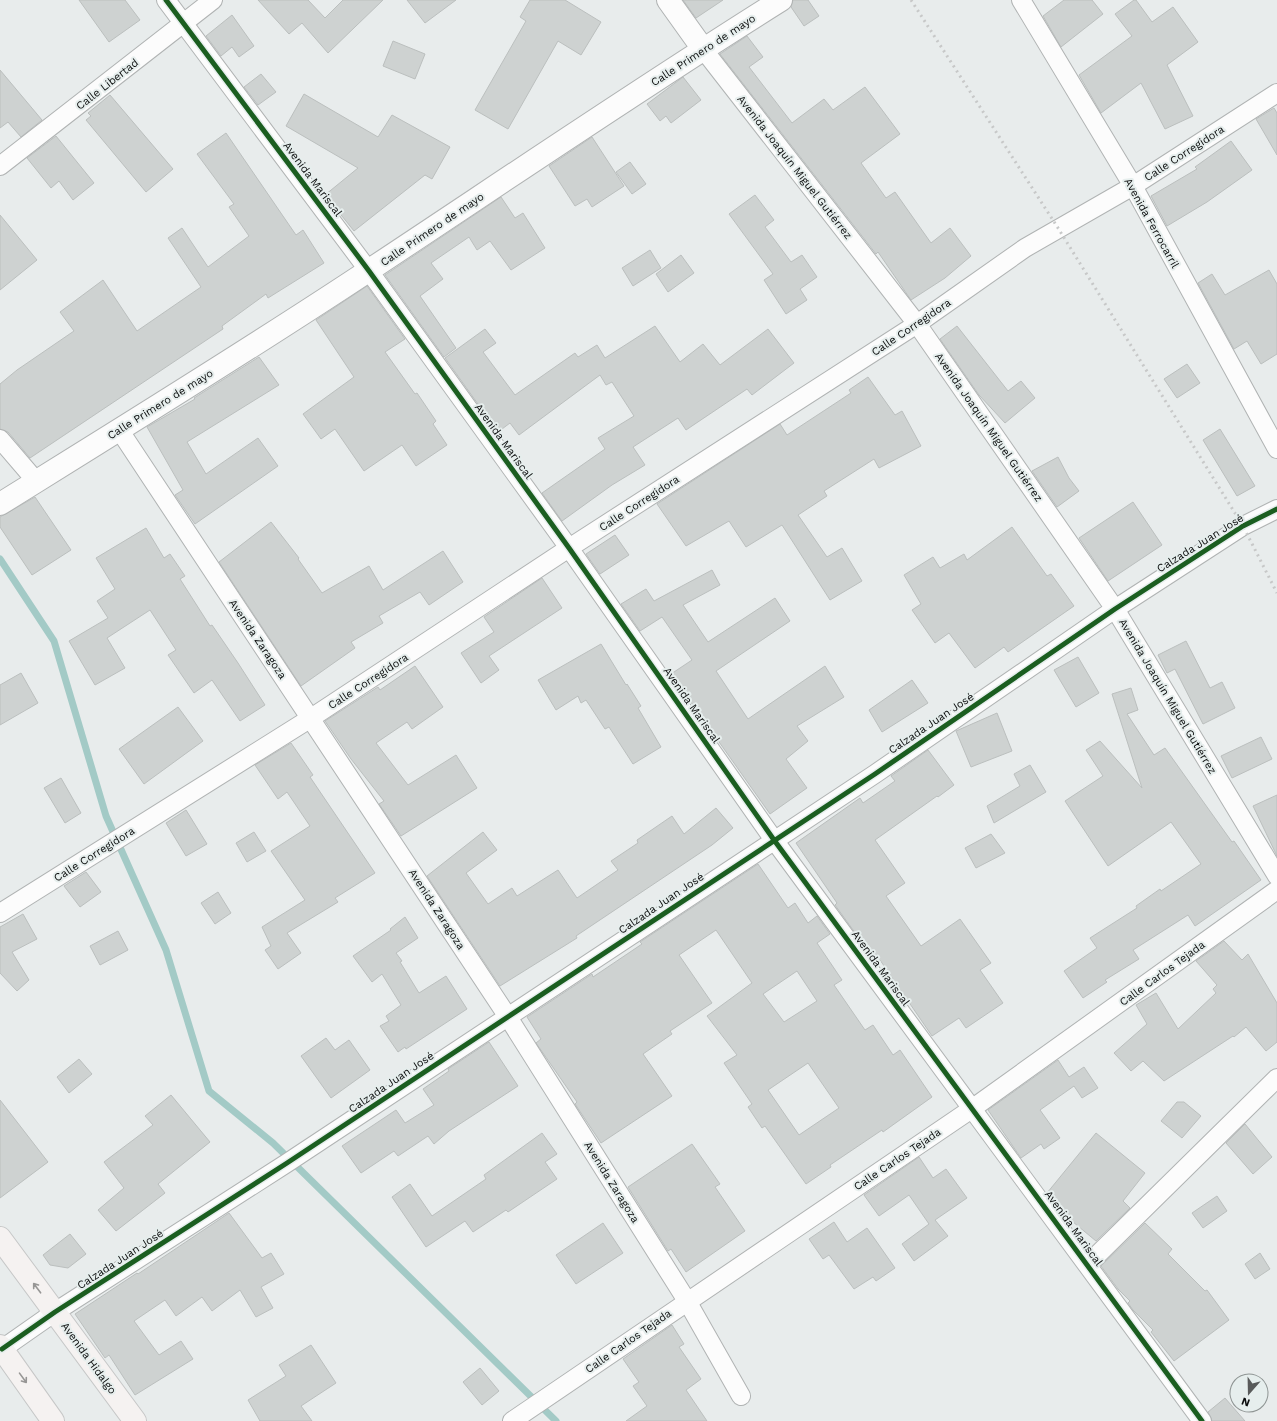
<svg xmlns="http://www.w3.org/2000/svg" width="1277" height="1421" font-family="'Work Sans',sans-serif">
  <style>
    .lines { fill: none; stroke-linecap: round; stroke-linejoin: round }
    .stream { stroke: #a3cac6; stroke-width: 7 }
    .building { fill: #ced2d1; stroke: #bbbfbe; fill-rule: evenodd }
    .minor-casing { stroke: #b0b3b3; stroke-width: 20 }
    .tertiary-casing { stroke: #b0b3b3; stroke-width: 24 }
    .primary-casing { stroke: #c6c7c7; stroke-width: 24 }
    .minor { stroke: #fcfcfc; stroke-width: 18 }
    .tertiary { stroke: #fcfcfc; stroke-width: 22 }
    .primary { stroke: #f5f2f1; stroke-width: 22 }
    .rail { stroke: #c7c8c8; stroke-width: 3; stroke-dasharray: 2 4; stroke-linecap: butt }
    .cycleway-casing { stroke: #e6eeed; stroke-width: 8 }
    .cycleway { stroke: #1b5e20; stroke-width: 5 }
    .oneway { stroke: #979695 }
    .labels { text-anchor: middle; stroke-width: 4; stroke-linejoin: round; paint-order: stroke }
    .street-label { font-size: 11px; fill: #0a0c0c; stroke: #e6eeed }
  </style>
  <rect width="100%" height="100%" fill="#e8ecec"/>
  <g class="lines">
    <path class="stream" d="M 0,559 L 54,641 L 106,816 L 166,950 L 209,1091 L 273,1143 L 556,1421"/>
  </g>
  <g class="building">
    <path d="M 79,0 L 125,0 L 140,20 L 109,42 Z"/>
    <path d="M 258,0 L 308,0 L 325,18 L 343,0 L 383,0 L 328,53 L 302,23 L 289,34 Z"/>
    <path d="M 407,0 L 456,0 L 425,23 Z"/>
    <path d="M 530,0 L 565,0 L 601,22 L 581,55 L 558,41 L 508,129 L 475,110 L 526,21 L 520,17 Z"/>
    <path d="M 683,0 L 723,0 L 696,18 Z"/>
    <path d="M 793,0 L 808,0 L 819,16 L 804,26 L 791,7 Z"/>
    <path d="M 1064,0 L 1092,0 L 1103,14 L 1061,47 L 1043,16 Z"/>
    <path d="M 1134,0 L 1136,0 L 1152,22 L 1173,7 L 1198,42 L 1167,65 L 1193,116 L 1165,129 L 1141,83 L 1101,113 L 1079,75 L 1132,36 L 1115,14 Z"/>
    <path d="M 232,15 L 254,46 L 239,57 L 232,47 L 221,56 L 206,36 Z"/>
    <path d="M 747,36 L 763,57 L 749,67 L 792,123 L 824,99 L 833,110 L 865,87 L 900,134 L 861,163 L 886,198 L 895,192 L 931,243 L 950,228 L 971,256 L 945,278 L 911,300 L 878,252 L 876,254 L 720,54 Z"/>
    <path d="M 393,41 L 425,54 L 415,79 L 383,66 Z"/>
    <path d="M 0,70 L 42,120 L 21,137 L 8,122 L 0,128 Z"/>
    <path d="M 261,74 L 276,92 L 258,105 L 244,87 Z"/>
    <path d="M 683,77 L 701,100 L 671,123 L 666,116 L 660,121 L 647,104 Z"/>
    <path d="M 304,94 L 378,137 L 392,115 L 450,147 L 432,179 L 425,175 L 354,231 L 325,195 L 358,168 L 286,126 Z"/>
    <path d="M 110,95 L 173,169 L 146,192 L 86,120 L 91,116 L 88,113 Z"/>
    <path d="M 1274,108 L 1277,113 L 1277,155 L 1256,119 Z"/>
    <path d="M 226,133 L 296,235 L 303,230 L 324,263 L 268,298 L 266,294 L 222,326 L 223,329 L 30,458 L 8,432 L 0,429 L 0,384 L 17,370 L 74,331 L 60,312 L 103,280 L 137,331 L 201,287 L 168,238 L 182,228 L 208,267 L 249,236 L 229,207 L 234,204 L 197,154 Z"/>
    <path d="M 56,136 L 94,183 L 73,200 L 59,181 L 51,188 L 27,158 Z"/>
    <path d="M 592,137 L 624,186 L 592,207 L 587,199 L 575,206 L 549,166 Z"/>
    <path d="M 1231,141 L 1252,170 L 1207,202 L 1167,226 L 1151,196 L 1197,169 L 1195,167 Z"/>
    <path d="M 630,162 L 646,184 L 632,194 L 616,172 Z"/>
    <path d="M 755,195 L 774,220 L 765,227 L 791,262 L 802,255 L 817,277 L 800,289 L 807,300 L 786,314 L 764,280 L 773,274 L 729,214 Z"/>
    <path d="M 501,197 L 515,218 L 523,213 L 545,248 L 511,270 L 490,241 L 477,250 L 469,237 L 431,263 L 443,279 L 420,296 L 456,348 L 444,357 L 385,275 Z"/>
    <path d="M 0,215 L 37,260 L 0,290 Z"/>
    <path d="M 650,250 L 661,268 L 633,286 L 622,268 Z"/>
    <path d="M 681,255 L 694,273 L 668,292 L 656,274 Z"/>
    <path d="M 1269,270 L 1277,284 L 1277,354 L 1261,364 L 1247,341 L 1234,349 L 1198,283 L 1212,274 L 1225,295 Z"/>
    <path d="M 367,286 L 405,339 L 385,352 L 415,394 L 417,393 L 436,421 L 433,424 L 447,445 L 416,466 L 402,445 L 364,471 L 335,429 L 321,439 L 303,414 L 354,377 L 316,320 Z"/>
    <path d="M 655,326 L 680,362 L 703,344 L 720,365 L 768,329 L 794,363 L 752,395 L 747,389 L 686,430 L 678,418 L 633,447 L 645,465 L 612,485 L 562,521 L 542,493 L 605,449 L 598,438 L 634,416 L 612,382 L 606,385 L 600,375 L 519,435 L 510,423 L 498,432 L 445,358 L 485,329 L 496,343 L 483,352 L 515,395 L 575,353 L 578,357 L 597,345 L 605,358 Z"/>
    <path d="M 957,326 L 1008,391 L 1021,381 L 1035,398 L 1005,423 L 979,395 L 940,339 Z"/>
    <path d="M 259,357 L 279,385 L 187,442 L 206,474 L 258,438 L 278,466 L 195,524 L 175,495 L 183,490 L 147,427 L 195,399 L 194,398 Z"/>
    <path d="M 1187,364 L 1200,383 L 1177,398 L 1164,379 Z"/>
    <path d="M 868,377 L 895,415 L 902,411 L 921,446 L 879,468 L 874,459 L 824,491 L 827,496 L 798,515 L 827,557 L 842,548 L 862,581 L 830,600 L 782,525 L 746,547 L 729,521 L 686,546 L 657,504 L 780,424 L 787,435 L 851,393 L 849,390 Z"/>
    <path d="M 1220,429 L 1255,486 L 1237,496 L 1203,440 Z"/>
    <path d="M 1058,457 L 1069,478 L 1079,491 L 1057,507 L 1032,471 Z"/>
    <path d="M 35,497 L 71,550 L 32,575 L 0,527 L 0,517 Z"/>
    <path d="M 1133,502 L 1162,545 L 1108,581 L 1079,538 Z"/>
    <path d="M 271,522 L 299,558 L 298,559 L 322,593 L 369,566 L 383,590 L 443,551 L 463,582 L 429,605 L 420,592 L 379,616 L 383,623 L 351,642 L 355,648 L 301,686 L 219,562 Z"/>
    <path d="M 1012,527 L 1047,576 L 1051,574 L 1074,606 L 1008,652 L 1004,647 L 975,668 L 949,633 L 935,643 L 912,610 L 921,604 L 904,575 L 933,557 L 940,568 L 964,554 L 967,560 Z"/>
    <path d="M 146,528 L 164,558 L 170,554 L 185,576 L 180,579 L 210,626 L 212,625 L 238,663 L 265,705 L 240,721 L 212,680 L 194,693 L 168,655 L 176,650 L 150,610 L 107,638 L 125,668 L 95,685 L 69,641 L 108,618 L 97,601 L 115,589 L 96,558 Z"/>
    <path d="M 615,535 L 629,555 L 600,574 L 586,554 Z"/>
    <path d="M 712,570 L 720,585 L 683,605 L 708,642 L 775,598 L 790,621 L 716,671 L 748,719 L 825,666 L 844,697 L 797,726 L 808,741 L 786,759 L 807,788 L 770,814 L 671,674 L 692,660 L 662,617 L 640,631 L 621,604 L 646,589 L 654,601 Z"/>
    <path d="M 542,578 L 562,608 L 489,656 L 499,670 L 481,683 L 461,653 L 494,632 L 484,617 Z"/>
    <path d="M 1186,641 L 1210,688 L 1222,682 L 1235,708 L 1203,724 L 1175,669 L 1167,673 L 1158,655 Z"/>
    <path d="M 601,644 L 626,685 L 627,684 L 641,706 L 638,708 L 661,747 L 633,764 L 609,727 L 605,729 L 586,700 L 581,703 L 578,696 L 556,710 L 538,680 Z"/>
    <path d="M 1078,657 L 1099,693 L 1076,707 L 1054,670 Z"/>
    <path d="M 415,666 L 443,707 L 412,729 L 407,722 L 376,743 L 408,785 L 456,755 L 477,788 L 401,836 L 379,804 L 384,801 L 351,759 L 325,721 L 378,687 L 380,690 Z"/>
    <path d="M 21,673 L 38,703 L 0,725 L 0,685 Z"/>
    <path d="M 912,680 L 928,703 L 882,732 L 869,710 Z"/>
    <path d="M 1131,688 L 1138,710 L 1127,714 L 1154,755 L 1165,748 L 1232,842 L 1234,841 L 1261,880 L 1195,926 L 1188,915 L 1133,950 L 1139,959 L 1105,980 L 1107,982 L 1083,998 L 1064,971 L 1097,948 L 1090,938 L 1137,908 L 1136,906 L 1160,889 L 1161,891 L 1201,864 L 1171,822 L 1108,866 L 1065,801 L 1103,776 L 1086,750 L 1100,741 L 1142,788 L 1112,694 Z"/>
    <path d="M 178,707 L 203,741 L 144,784 L 119,749 Z"/>
    <path d="M 997,713 L 1012,751 L 971,767 L 956,731 Z"/>
    <path d="M 1261,737 L 1272,759 L 1232,778 L 1221,756 Z"/>
    <path d="M 291,743 L 313,775 L 310,777 L 375,873 L 335,898 L 338,902 L 287,933 L 301,953 L 278,969 L 265,950 L 271,946 L 262,927 L 305,900 L 271,851 L 310,826 L 287,792 L 278,799 L 255,765 Z"/>
    <path d="M 928,750 L 954,785 L 938,797 L 937,796 L 875,840 L 905,883 L 886,896 L 921,946 L 960,919 L 991,963 L 980,970 L 1003,1003 L 966,1028 L 959,1018 L 932,1036 L 880,960 L 877,963 L 835,905 L 837,903 L 796,843 L 860,798 L 863,803 L 895,781 L 891,776 Z"/>
    <path d="M 1030,765 L 1046,792 L 994,823 L 987,806 L 1020,786 L 1014,774 Z"/>
    <path d="M 61,778 L 81,813 L 65,823 L 44,788 Z"/>
    <path d="M 1277,795 L 1277,856 L 1253,806 Z"/>
    <path d="M 716,808 L 733,828 L 712,845 L 576,936 L 577,938 L 500,986 L 427,876 L 483,832 L 497,850 L 466,873 L 488,904 L 512,888 L 517,896 L 558,870 L 577,898 L 618,870 L 611,861 L 638,843 L 637,840 L 672,816 L 684,834 Z"/>
    <path d="M 186,810 L 207,844 L 186,856 L 166,823 Z"/>
    <path d="M 254,832 L 266,851 L 247,862 L 236,843 Z"/>
    <path d="M 991,834 L 1005,853 L 976,868 L 965,848 Z"/>
    <path d="M 758,864 L 788,908 L 795,903 L 808,923 L 817,916 L 830,934 L 817,943 L 842,980 L 834,985 L 865,1030 L 873,1025 L 893,1055 L 900,1050 L 932,1097 L 883,1132 L 882,1130 L 830,1165 L 831,1167 L 806,1184 L 765,1126 L 762,1128 L 748,1107 L 752,1104 L 724,1063 L 737,1055 L 707,1016 L 752,983 L 716,930 L 679,955 L 712,1003 L 670,1031 L 672,1034 L 643,1054 L 672,1096 L 601,1143 L 575,1104 L 577,1102 L 536,1043 L 541,1039 L 527,1017 L 592,974 L 593,977 L 642,944 L 640,942 ZM 797,971 L 817,1001 L 784,1022 L 763,994 ZM 808,1063 L 839,1108 L 799,1135 L 768,1090 Z"/>
    <path d="M 86,872 L 101,892 L 80,907 L 64,886 Z"/>
    <path d="M 218,892 L 231,913 L 215,924 L 201,903 Z"/>
    <path d="M 23,914 L 37,939 L 12,952 L 29,980 L 17,991 L 0,973 L 0,927 Z"/>
    <path d="M 405,917 L 418,938 L 396,953 L 402,961 L 400,962 L 419,993 L 446,976 L 467,1009 L 406,1049 L 405,1047 L 398,1052 L 380,1026 L 389,1021 L 386,1016 L 401,1005 L 382,974 L 372,982 L 353,956 L 391,930 L 390,929 Z"/>
    <path d="M 118,931 L 128,950 L 100,965 L 90,946 Z"/>
    <path d="M 1224,941 L 1242,960 L 1248,954 L 1277,1003 L 1277,1042 L 1266,1051 L 1246,1027 L 1234,1037 L 1233,1036 L 1164,1081 L 1143,1061 L 1131,1071 L 1114,1053 L 1147,1024 L 1136,1005 L 1156,993 L 1178,1029 L 1216,993 L 1213,989 L 1217,985 L 1196,961 Z"/>
    <path d="M 326,1038 L 335,1050 L 349,1040 L 370,1070 L 331,1098 L 301,1056 Z"/>
    <path d="M 489,1042 L 518,1086 L 449,1131 L 434,1144 L 428,1136 L 398,1156 L 394,1151 L 361,1173 L 342,1146 L 396,1110 L 405,1123 L 434,1105 L 423,1089 L 449,1071 L 448,1069 Z"/>
    <path d="M 79,1059 L 92,1074 L 69,1093 L 57,1077 Z"/>
    <path d="M 1058,1060 L 1069,1077 L 1084,1067 L 1098,1088 L 1082,1098 L 1074,1086 L 1040,1110 L 1060,1138 L 1044,1149 L 1041,1144 L 1021,1158 L 988,1110 Z"/>
    <path d="M 171,1095 L 210,1142 L 158,1184 L 165,1193 L 116,1231 L 98,1210 L 124,1188 L 104,1162 L 153,1125 L 145,1116 Z"/>
    <path d="M 0,1100 L 48,1162 L 0,1198 Z"/>
    <path d="M 1177,1102 L 1184,1102 L 1201,1116 L 1182,1138 L 1161,1121 Z"/>
    <path d="M 1245,1124 L 1272,1157 L 1253,1174 L 1226,1143 Z"/>
    <path d="M 542,1133 L 557,1154 L 545,1162 L 557,1179 L 508,1212 L 506,1210 L 473,1232 L 465,1221 L 426,1247 L 392,1197 L 410,1184 L 432,1216 L 486,1179 L 484,1175 Z"/>
    <path d="M 1096,1133 L 1145,1173 L 1123,1201 L 1130,1208 L 1096,1241 L 1061,1212 L 1047,1193 Z"/>
    <path d="M 692,1144 L 720,1184 L 715,1187 L 745,1231 L 686,1272 L 671,1249 L 668,1251 L 628,1187 Z"/>
    <path d="M 919,1157 L 933,1178 L 946,1169 L 967,1198 L 935,1220 L 948,1236 L 914,1261 L 902,1244 L 929,1224 L 909,1195 L 879,1216 L 864,1195 Z"/>
    <path d="M 1217,1196 L 1227,1211 L 1203,1228 L 1192,1213 Z"/>
    <path d="M 229,1213 L 262,1258 L 271,1253 L 284,1274 L 261,1287 L 273,1308 L 256,1317 L 240,1290 L 212,1311 L 202,1297 L 176,1316 L 165,1300 L 134,1321 L 159,1355 L 181,1341 L 193,1359 L 135,1395 L 109,1355 L 105,1358 L 75,1314 L 137,1273 L 138,1274 Z"/>
    <path d="M 834,1222 L 847,1242 L 867,1228 L 895,1268 L 876,1281 L 873,1277 L 854,1289 L 829,1255 L 823,1259 L 809,1239 Z"/>
    <path d="M 603,1223 L 623,1253 L 576,1284 L 556,1255 Z"/>
    <path d="M 1145,1223 L 1172,1249 L 1168,1254 L 1205,1291 L 1207,1290 L 1229,1320 L 1174,1361 L 1151,1332 L 1153,1330 L 1133,1310 L 1128,1303 L 1130,1301 L 1118,1289 L 1101,1266 Z"/>
    <path d="M 70,1234 L 86,1254 L 68,1268 L 50,1265 L 43,1255 Z"/>
    <path d="M 1260,1253 L 1270,1269 L 1255,1279 L 1245,1264 Z"/>
    <path d="M 672,1325 L 684,1344 L 679,1347 L 701,1379 L 686,1390 L 707,1421 L 626,1421 L 647,1406 L 633,1386 L 639,1382 L 623,1359 Z"/>
    <path d="M 311,1345 L 336,1383 L 301,1406 L 312,1421 L 260,1421 L 248,1400 L 286,1376 L 279,1365 Z"/>
    <path d="M 480,1368 L 499,1391 L 482,1405 L 463,1382 Z"/>
    <path d="M 1225,1398 L 1245,1421 L 1212,1421 L 1208,1412 Z"/>
  </g>
  <g class="lines">
    <defs>
      <g id="minor">
        <path d="M 166,0 L 369,271 L 569,548 L 774,840 L 1202,1421"/>
        <path d="M 1021,0 L 1133,186 L 1277,449"/>
        <path d="M 703,49 L 917,324 L 1115,609 L 1277,876"/>
        <path d="M 0,166 L 213,0"/>
        <path d="M 120,431 L 508,1017 L 687,1301 L 741,1396"/>
        <path d="M 0,439 L 36,481"/>
        <path d="M 0,913 L 311,718 L 569,548 L 917,324 L 1025,248 L 1133,186 L 1277,93"/>
        <path d="M 1088,1264 L 1277,1078"/>
        <path d="M 2,1349 L 55,1312 L 287,1163 L 875,774 L 1115,609 L 1243,526 L 1277,509"/>
        <path d="M 512,1421 L 973,1108 L 1277,890"/>
      </g>
      <g id="tertiary">
        <path d="M 668,0 L 703,49"/>
        <path d="M 0,504 C 124,427 249,350 371,269 C 507,179 642,87 781,0"/>
      </g>
      <g id="primary">
        <path d="M 0,1238 L 135,1421"/>
        <path d="M 0,1346 L 53,1421"/>
      </g>
    </defs>
    <use href="#minor" class="minor-casing"/>
    <use href="#tertiary" class="tertiary-casing"/>
    <use href="#primary" class="primary-casing"/>
    <use href="#minor" class="minor"/>
    <use href="#tertiary" class="tertiary"/>
    <use href="#primary" class="primary"/>
    <path class="rail" d="M 911,0 L 1058,228 L 1243,526 L 1277,593"/>
    <defs>
      <g id="cycleway">
        <path d="M 166,0 L 369,271 L 569,548 L 774,840 L 1202,1421"/>
        <path d="M 2,1349 L 55,1312 L 287,1163 L 875,774 L 1115,609 L 1243,526 L 1277,509"/>
      </g>
    </defs>
    <use href="#cycleway" class="cycleway-casing"/>
    <use href="#cycleway" class="cycleway"/>
  </g>
  <defs><path id="oneway-shaft" d="M-6 0H5M1.5-3L5.5 0L1.5 3" fill="none" stroke-width="1.6" stroke-linecap="round" stroke-linejoin="round"/></defs>
  <g class="oneway">
    <use href="#oneway-shaft" transform="translate(37 1288) rotate(-127)"/>
    <use href="#oneway-shaft" transform="translate(23 1378) rotate(54)"/>
  </g>
  <g class="labels">
    <g class="street-label">
      <text transform="translate(703 50) rotate(-33)" y="4">Calle Primero de mayo</text>
      <text transform="translate(107 84) rotate(-38)" y="4">Calle Libertad</text>
      <text transform="translate(1184 153) rotate(-33)" y="4">Calle Corregidora</text>
      <text transform="translate(795 167) rotate(52)" y="4">Avenida Joaquín Miguel Gutiérrez</text>
      <text transform="translate(313 179) rotate(53)" y="4">Avenida Mariscal</text>
      <text transform="translate(1152 223) rotate(61)" y="4">Avenida Ferrocarril</text>
      <text transform="translate(432 229) rotate(-34)" y="4">Calle Primero de mayo</text>
      <text transform="translate(911 327) rotate(-34)" y="4">Calle Corregidora</text>
      <text transform="translate(160 404) rotate(-32)" y="4">Calle Primero de mayo</text>
      <text transform="translate(989 427) rotate(55)" y="4">Avenida Joaquín Miguel Gutiérrez</text>
      <text transform="translate(504 441) rotate(54)" y="4">Avenida Mariscal</text>
      <text transform="translate(639 503) rotate(-33)" y="4">Calle Corregidora</text>
      <text transform="translate(1200 543) rotate(-32)" y="4">Calzada Juan José</text>
      <text transform="translate(258 639) rotate(56)" y="4">Avenida Zaragoza</text>
      <text transform="translate(368 681) rotate(-33)" y="4">Calle Corregidora</text>
      <text transform="translate(1168 696) rotate(59)" y="4">Avenida Joaquín Miguel Gutiérrez</text>
      <text transform="translate(692 705) rotate(55)" y="4">Avenida Mariscal</text>
      <text transform="translate(931 723) rotate(-34)" y="4">Calzada Juan José</text>
      <text transform="translate(94 854) rotate(-32)" y="4">Calle Corregidora</text>
      <text transform="translate(661 903) rotate(-34)" y="4">Calzada Juan José</text>
      <text transform="translate(437 909) rotate(57)" y="4">Avenida Zaragoza</text>
      <text transform="translate(881 968) rotate(54)" y="4">Avenida Mariscal</text>
      <text transform="translate(1162 973) rotate(-36)" y="4">Calle Carlos Tejada</text>
      <text transform="translate(391 1082) rotate(-34)" y="4">Calzada Juan José</text>
      <text transform="translate(897 1159) rotate(-34)" y="4">Calle Carlos Tejada</text>
      <text transform="translate(612 1182) rotate(58)" y="4">Avenida Zaragoza</text>
      <text transform="translate(1074 1228) rotate(54)" y="4">Avenida Mariscal</text>
      <text transform="translate(120 1259) rotate(-33)" y="4">Calzada Juan José</text>
      <text transform="translate(628 1341) rotate(-35)" y="4">Calle Carlos Tejada</text>
      <text transform="translate(89 1358) rotate(54)" y="4">Avenida Hidalgo</text>
    </g>
  </g>
  <g transform="translate(1249 1393) rotate(200)"><circle r="19" fill="#e6eeed" stroke="#8e9493"/>
  <path d="M0-3L7 15L0 10L-7 15Z" fill="#585a5a"/>
  <text y="-6" font-size="11" font-weight="bold" text-anchor="middle" fill="#0a0c0c">N</text>
  </g>
</svg>
